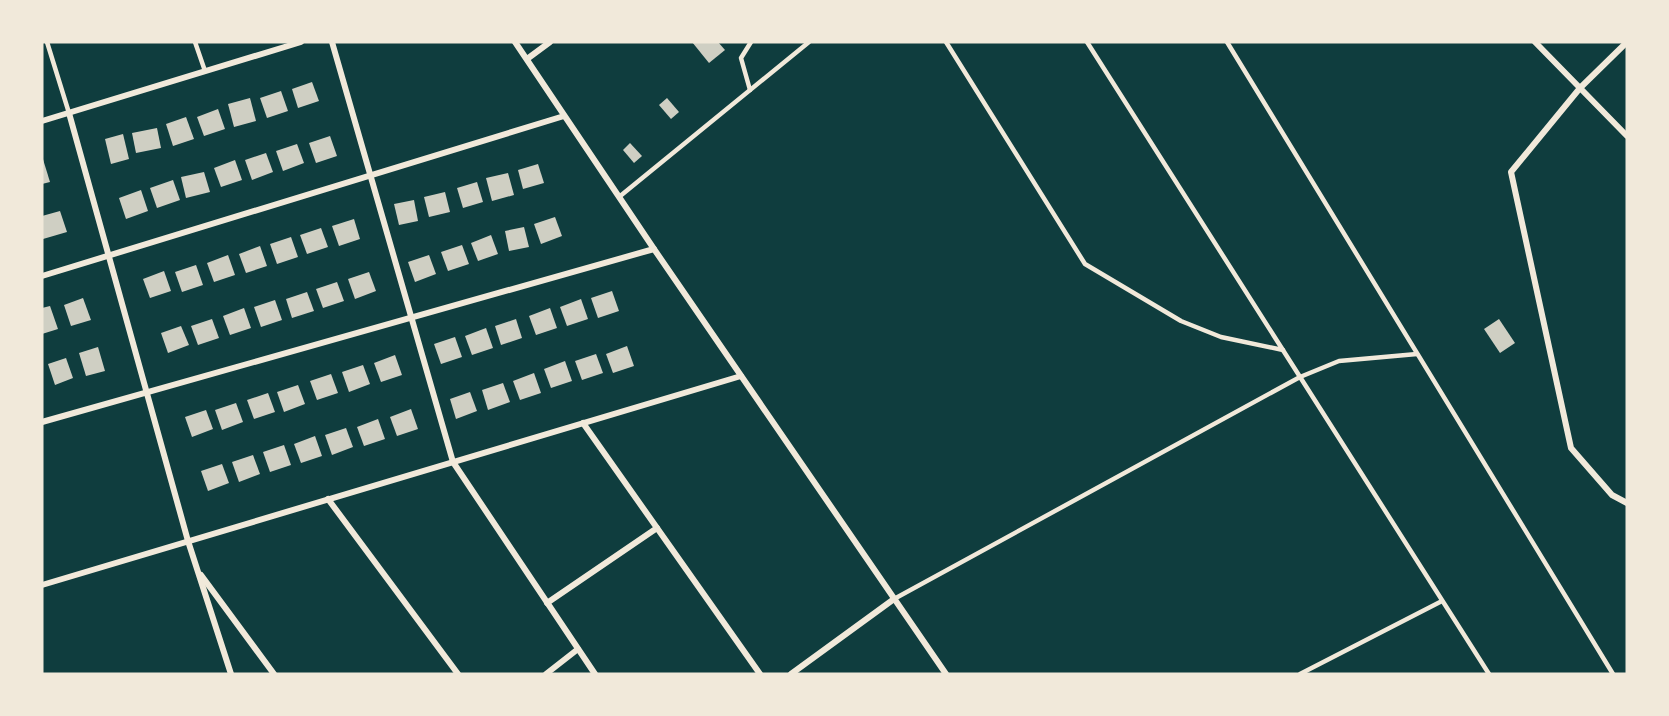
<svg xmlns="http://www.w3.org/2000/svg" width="1669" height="716" font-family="'Titillium Web',sans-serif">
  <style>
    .building { fill: #cfcfc3 }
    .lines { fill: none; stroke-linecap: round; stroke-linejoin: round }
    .service { stroke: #f1e9da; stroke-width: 4.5 }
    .minor { stroke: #f1e9da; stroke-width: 6 }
  </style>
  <rect width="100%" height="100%" fill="#0f3d3e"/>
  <g class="building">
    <path d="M 692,42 L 718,42 L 725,50 L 709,63 Z"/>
    <path d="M 312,82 L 319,101 L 298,108 L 292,89 Z"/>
    <path d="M 281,91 L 288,111 L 267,118 L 260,98 Z"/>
    <path d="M 250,98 L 256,121 L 234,127 L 228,104 Z"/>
    <path d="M 667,98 L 679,112 L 671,119 L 659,105 Z"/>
    <path d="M 218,109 L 225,129 L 204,136 L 197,117 Z"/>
    <path d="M 186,117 L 194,139 L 173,146 L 166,124 Z"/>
    <path d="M 157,128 L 161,148 L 136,153 L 132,133 Z"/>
    <path d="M 123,134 L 129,159 L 111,164 L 105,139 Z"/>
    <path d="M 330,136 L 337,156 L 316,163 L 309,143 Z"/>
    <path d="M 630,143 L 642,156 L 634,163 L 623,150 Z"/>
    <path d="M 297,144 L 304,163 L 283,171 L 276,151 Z"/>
    <path d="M 266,153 L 273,172 L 252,180 L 245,160 Z"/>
    <path d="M 42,156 L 50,182 L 42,184 Z"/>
    <path d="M 235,160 L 242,180 L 221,187 L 214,168 Z"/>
    <path d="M 538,164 L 544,183 L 523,189 L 518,170 Z"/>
    <path d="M 204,172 L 210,192 L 186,198 L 181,177 Z"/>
    <path d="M 508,173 L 514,195 L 492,201 L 486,178 Z"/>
    <path d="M 173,180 L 180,200 L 157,208 L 150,188 Z"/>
    <path d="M 477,182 L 483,202 L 463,208 L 457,188 Z"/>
    <path d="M 141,190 L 148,211 L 126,219 L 119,198 Z"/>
    <path d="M 445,192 L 450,212 L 429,217 L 424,197 Z"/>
    <path d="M 414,200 L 418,221 L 399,225 L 394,204 Z"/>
    <path d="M 60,211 L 67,232 L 43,239 L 42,216 Z"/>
    <path d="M 555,217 L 562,236 L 541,244 L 534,224 Z"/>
    <path d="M 354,219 L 360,239 L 339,246 L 332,226 Z"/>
    <path d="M 524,227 L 529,247 L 509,251 L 505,231 Z"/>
    <path d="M 321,228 L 328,247 L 307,254 L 300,235 Z"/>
    <path d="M 491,235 L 498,254 L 478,261 L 471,243 Z"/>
    <path d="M 291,237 L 298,257 L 277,264 L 270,244 Z"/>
    <path d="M 462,245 L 469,264 L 448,271 L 441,252 Z"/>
    <path d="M 260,246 L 267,266 L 246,273 L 239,254 Z"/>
    <path d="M 228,255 L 235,275 L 214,282 L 207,263 Z"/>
    <path d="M 429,255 L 436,274 L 415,282 L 408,262 Z"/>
    <path d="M 196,265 L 203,285 L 182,292 L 175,272 Z"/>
    <path d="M 164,271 L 171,291 L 150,298 L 143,279 Z"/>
    <path d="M 369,272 L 376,291 L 355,299 L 348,279 Z"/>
    <path d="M 337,282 L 344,301 L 323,308 L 316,289 Z"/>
    <path d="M 612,291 L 619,311 L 598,318 L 591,298 Z"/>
    <path d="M 307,292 L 314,311 L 292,318 L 286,299 Z"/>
    <path d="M 83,298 L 91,320 L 71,326 L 64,305 Z"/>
    <path d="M 581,299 L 588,319 L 567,326 L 560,307 Z"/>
    <path d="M 275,300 L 282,320 L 261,327 L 254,307 Z"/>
    <path d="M 50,306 L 58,329 L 42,334 L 42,308 Z"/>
    <path d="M 244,308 L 251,328 L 230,335 L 223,316 Z"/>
    <path d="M 550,308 L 557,328 L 536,335 L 529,316 Z"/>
    <path d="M 212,319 L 219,338 L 198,345 L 191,326 Z"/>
    <path d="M 516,319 L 522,338 L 501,345 L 495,326 Z"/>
    <path d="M 1499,319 L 1515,343 L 1500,353 L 1484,329 Z"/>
    <path d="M 181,326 L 189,345 L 168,353 L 161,333 Z"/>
    <path d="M 486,328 L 493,348 L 472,355 L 465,336 Z"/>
    <path d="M 455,337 L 462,357 L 441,364 L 434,344 Z"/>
    <path d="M 627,346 L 634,366 L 613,373 L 606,354 Z"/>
    <path d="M 98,347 L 105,371 L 86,376 L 79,353 Z"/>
    <path d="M 596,354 L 603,373 L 582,380 L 575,361 Z"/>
    <path d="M 395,355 L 402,375 L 381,382 L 374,363 Z"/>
    <path d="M 66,358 L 73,378 L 55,385 L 48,364 Z"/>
    <path d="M 565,361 L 572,381 L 551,388 L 544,369 Z"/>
    <path d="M 363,365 L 370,384 L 349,392 L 342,372 Z"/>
    <path d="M 534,373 L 541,393 L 520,400 L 513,381 Z"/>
    <path d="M 331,374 L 338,393 L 317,400 L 310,381 Z"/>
    <path d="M 503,383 L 510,402 L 488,410 L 482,390 Z"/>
    <path d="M 298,385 L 305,404 L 284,412 L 277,392 Z"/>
    <path d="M 470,392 L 477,411 L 456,419 L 450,399 Z"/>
    <path d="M 268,393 L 275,412 L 254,419 L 247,400 Z"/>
    <path d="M 236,403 L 243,422 L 222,430 L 215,410 Z"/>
    <path d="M 411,409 L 418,429 L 397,436 L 390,417 Z"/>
    <path d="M 206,410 L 213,429 L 192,437 L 185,417 Z"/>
    <path d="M 378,419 L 385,439 L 364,446 L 357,427 Z"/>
    <path d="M 346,428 L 353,447 L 332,455 L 325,435 Z"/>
    <path d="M 315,436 L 322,456 L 301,463 L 294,444 Z"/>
    <path d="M 284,445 L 291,465 L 270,472 L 263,452 Z"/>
    <path d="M 253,455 L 260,474 L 239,482 L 232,462 Z"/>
    <path d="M 222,464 L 229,483 L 208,491 L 201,471 Z"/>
  </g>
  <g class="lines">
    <g class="service">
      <path d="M 47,42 L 69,113"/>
      <path d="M 195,42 L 205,71"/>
      <path d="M 946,42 L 1085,264 L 1181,321 L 1221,337 L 1283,350"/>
      <path d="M 1087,42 L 1489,674"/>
      <path d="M 1227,42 L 1613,674"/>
      <path d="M 750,90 L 741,58 L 751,42"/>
      <path d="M 619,197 L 809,42"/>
      <path d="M 894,599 L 1300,377 L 1339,361 L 1417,354"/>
      <path d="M 1300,674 L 1442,601"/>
    </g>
    <g class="minor">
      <path d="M 332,42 L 453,462 L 595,674"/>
      <path d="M 515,42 L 654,249 L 946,674"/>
      <path d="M 1535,42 L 1627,136"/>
      <path d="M 1627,42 L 1580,88 L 1511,172 L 1571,448 L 1612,495 L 1627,503"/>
      <path d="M 527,59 L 550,42"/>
      <path d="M 69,113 L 188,541 L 231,674"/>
      <path d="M 42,121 L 301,42"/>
      <path d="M 42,276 L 564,116"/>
      <path d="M 42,422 L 654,249"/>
      <path d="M 583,423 L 760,674"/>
      <path d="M 328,499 L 458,674"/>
      <path d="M 201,575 L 274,674"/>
      <path d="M 42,585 L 741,376"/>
      <path d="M 547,603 L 657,528"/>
      <path d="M 546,674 L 578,649"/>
      <path d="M 791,674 L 894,599"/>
    </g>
  </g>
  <rect width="1669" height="716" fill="none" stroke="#f1e9da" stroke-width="87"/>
</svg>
